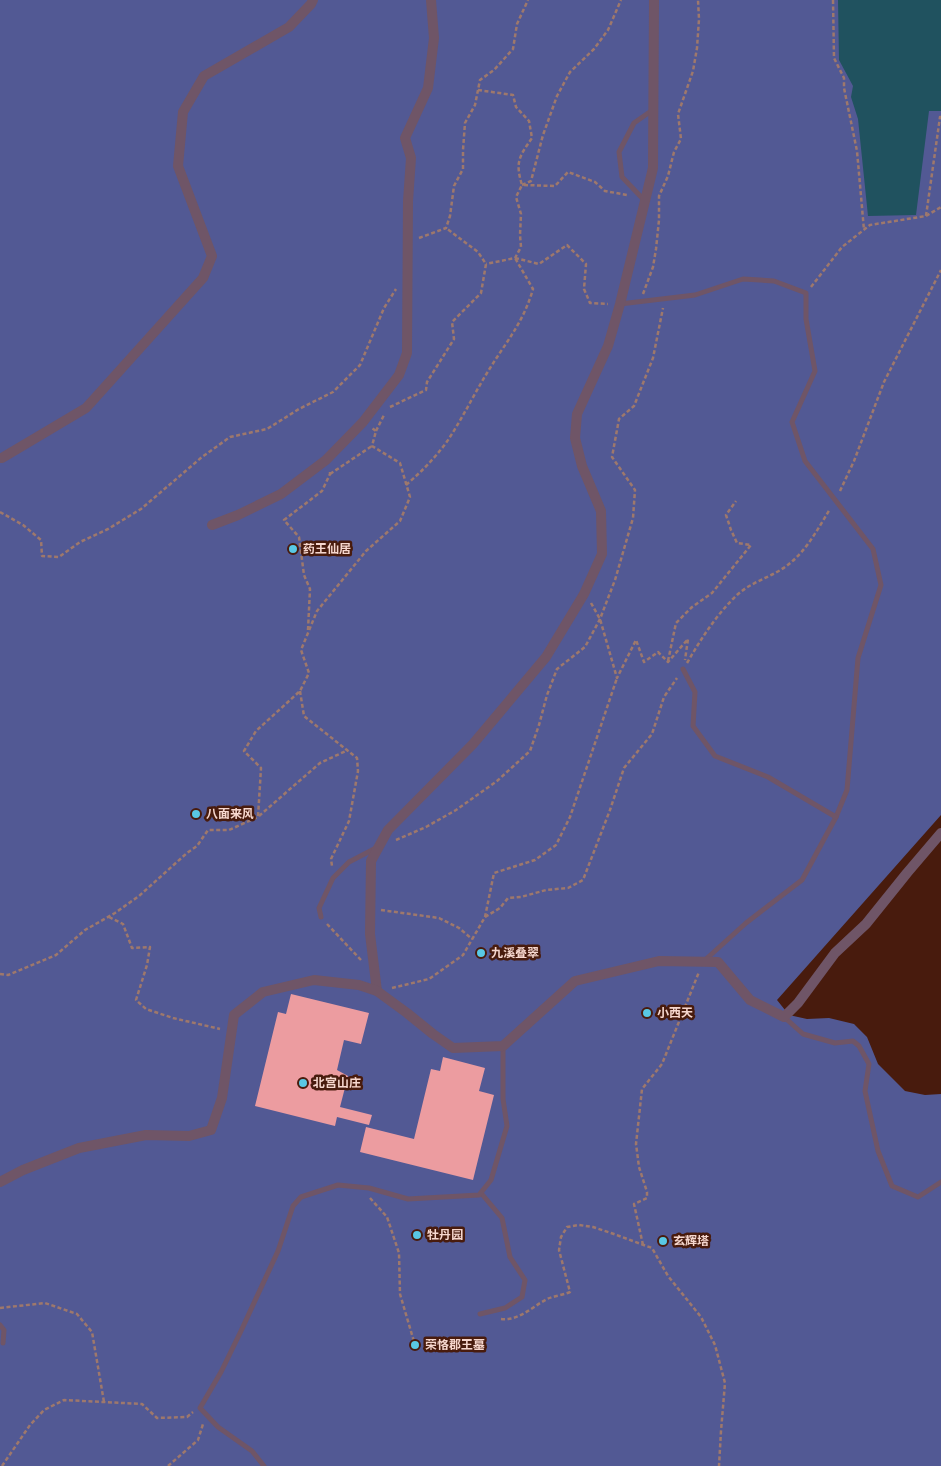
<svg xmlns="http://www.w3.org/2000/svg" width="941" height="1466" font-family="Lora,'Noto Sans SC',serif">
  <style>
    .forest { fill: #525994 }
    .water { fill: #20525f }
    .building { fill: #ec9ca0 }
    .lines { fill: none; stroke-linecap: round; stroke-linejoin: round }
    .path { stroke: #9e786c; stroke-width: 2.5; stroke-dasharray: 4 2.5; stroke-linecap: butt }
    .lane { stroke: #6f5567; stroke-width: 5 }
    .street { stroke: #6f5567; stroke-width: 10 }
    .poi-dot { fill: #59c8e4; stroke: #481b0d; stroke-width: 2 }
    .labels { text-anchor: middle; stroke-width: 5; stroke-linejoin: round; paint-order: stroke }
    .poi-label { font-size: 12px; font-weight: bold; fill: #f6d7ce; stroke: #481b0d; text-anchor: start }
  </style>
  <rect width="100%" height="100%" fill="#481b0d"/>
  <path class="forest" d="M 0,0 L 941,0 L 941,815 L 777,1000 L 789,1015 L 807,1019 L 829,1018 L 854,1024 L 867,1037 L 878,1064 L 905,1091 L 925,1095 L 941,1094 L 941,1466 L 0,1466 Z"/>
  <path class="water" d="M 838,0 L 941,0 L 941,111 L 929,111 L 916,215 L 868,216 L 858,119 L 851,97 L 853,86 L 839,60 Z"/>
  <g class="building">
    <path d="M 291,994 L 369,1013 L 361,1044 L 344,1040 L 337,1070 L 348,1076 L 340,1107 L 372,1115 L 369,1125 L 337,1117 L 335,1126 L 255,1106 L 278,1012 L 286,1014 Z"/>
    <path d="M 443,1057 L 485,1068 L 479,1091 L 494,1095 L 473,1180 L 360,1152 L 366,1127 L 414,1139 L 431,1069 L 440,1071 Z"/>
  </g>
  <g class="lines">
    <g class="path">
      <path d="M 833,0 L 834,58 L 844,78 L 844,88 L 857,151 L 864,230"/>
      <path d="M 478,90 L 513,95 L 516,107 L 529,121 L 532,138 C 519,157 515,162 522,185 L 516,197 L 521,214 L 520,235 L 521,247 L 515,258 L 486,264"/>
      <path d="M 522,185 L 531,181 L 543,135 L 557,96 L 570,72 L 594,49 L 608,30 L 621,0"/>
      <path d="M 524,185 L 555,186 L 568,172 L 595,182 L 605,191 L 627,195"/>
      <path d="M 926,216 L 941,207"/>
      <path d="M 419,238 L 446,228 L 450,216 L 454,186 L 463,169 L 463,150 L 465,123 L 475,105 L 480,80 L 494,70 L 513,49 L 517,24 L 528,0"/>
      <path d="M 515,258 L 539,264 L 567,245 L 586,264 L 584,289 L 590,303 L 608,304"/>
      <path d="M 811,287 L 842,247 L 870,225 L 926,216 L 940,117 L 941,117"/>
      <path d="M 643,294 L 653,267 L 656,249 L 659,220 L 659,196 L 668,176 L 674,152 L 681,139 L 678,114 L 693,71 L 697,48 L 699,19 L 698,0"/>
      <path d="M 390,407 L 426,390 L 427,382 L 454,339 L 452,322 L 481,293 L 486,264 L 478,252 L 446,228"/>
      <path d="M 376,431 L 384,415"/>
      <path d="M 330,474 L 372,446"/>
      <path d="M 406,485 C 421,472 434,459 446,443 C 461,421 473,396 487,373 C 505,343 523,324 533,289 L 515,258"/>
      <path d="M 840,491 L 854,461 L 884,382 L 941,270"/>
      <path d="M 0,512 L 23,525 L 41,540 L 42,556 L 59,557 L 80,542 L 108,529 L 141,509 L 202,457 L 230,437 L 267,429 L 299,409 L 333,392 L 360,365 L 384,308 L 396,289"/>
      <path d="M 591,603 L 600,619 L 617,678 L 636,640 L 644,662 L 658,652 L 668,662 L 688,639 L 685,660"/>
      <path d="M 308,630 L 310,589 L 304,575 L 299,537 L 284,520 L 322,491 L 330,474 L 330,472"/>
      <path d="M 668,661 L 676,623 L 692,607 L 712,593 L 751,545 L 737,543 L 731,530 L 726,515 L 736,501"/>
      <path d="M 687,663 C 701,639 716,615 737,595 C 752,581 773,577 789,564 C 807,550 819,527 830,509"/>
      <path d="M 300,691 L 304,716 L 357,758 L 358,771 L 349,821 L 331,859 L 332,866"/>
      <path d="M 259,816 L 320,763 L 348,750"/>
      <path d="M 396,840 L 426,827 L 456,810 L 497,781 L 530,751 L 539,725 L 547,695 L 557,669 L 585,647 L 600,619 L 615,580 L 633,518 L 635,490 L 612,457 L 619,419 L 634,406 L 653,358 L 663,308"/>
      <path d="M 381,910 L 439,918 L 459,928 L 472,939"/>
      <path d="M 109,917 L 123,924 L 132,948 L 150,947 L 147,965 L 136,1000 L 146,1009 L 173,1018 L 220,1029"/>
      <path d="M 485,917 L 500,908 L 508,898 L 521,897 L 546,890 L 568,888 L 583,880 L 610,810 L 624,768 L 652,734 L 664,697 L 677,678"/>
      <path d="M 327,924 L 361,960"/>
      <path d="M 0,974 L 8,975 L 56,955 L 85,930 L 115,913 L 139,896 L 187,853 L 197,846 L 208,830 L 229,830 L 258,817 L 261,768 L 244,751 L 256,731 L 300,691 L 309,673 L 301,650 L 317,611 L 366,551 L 400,521 L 410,497 L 400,463 L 372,446 L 376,431 L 372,428"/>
      <path d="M 392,988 L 429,979 L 463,955 L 485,917 L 494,873 L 535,860 L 556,845 L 570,817 L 617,678"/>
      <path d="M 370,1198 L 387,1217 L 399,1253 L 400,1294 L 415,1345"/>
      <path d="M 643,1245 L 634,1204 L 647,1198 L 647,1192 L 639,1167 L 636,1144 L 642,1089 L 662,1064 L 699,972"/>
      <path d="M 0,1308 L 45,1303 L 77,1314 L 92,1332 L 104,1402"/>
      <path d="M 501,1319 C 519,1321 532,1307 547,1299 C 554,1296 563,1295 570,1292 L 559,1250 L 561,1237 L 567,1227 L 579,1225 L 593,1227 L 611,1233 L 652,1248 L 668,1276 L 701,1317 L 715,1345 L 725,1383 L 721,1431 L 719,1466"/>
      <path d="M 2,1466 L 30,1425 L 44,1410 L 64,1400 L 142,1404 L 157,1418 L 187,1417 L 193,1412"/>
      <path d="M 168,1466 L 198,1440 L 203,1424"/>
    </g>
    <g class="lane">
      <path d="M 645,201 L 622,177 L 619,152 L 634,123 L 654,109"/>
      <path d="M 620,304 L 695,295 L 743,279 L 774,281 L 806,293 L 806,319 L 815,371 L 792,422 L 805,461 L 873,549 L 881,585 L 858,658 L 847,790 L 836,817 L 802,880 L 746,923 L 705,960"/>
      <path d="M 683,669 L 695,692 L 693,726 L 715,756 L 768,777 L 836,817"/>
      <path d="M 321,917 L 319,908 L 333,878 L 349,862 L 376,848"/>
      <path d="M 784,1017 L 803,1034 L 835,1043 L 853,1041 L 859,1046 L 869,1064 L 865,1091 L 878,1151 L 892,1186 L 918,1197 L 941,1182"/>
      <path d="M 480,1314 L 505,1308 L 522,1297 L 525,1280 L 510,1257 L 502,1218 L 481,1193"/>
      <path d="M 0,1325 L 4,1330 L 3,1343"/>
      <path d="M 264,1466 L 252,1451 L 218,1427 L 200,1408 L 221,1372 L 241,1331 L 278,1251 L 293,1206 L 301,1197 L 338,1185 L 369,1188 L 408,1199 L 479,1195 L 491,1180 L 507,1126 L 503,1099 L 503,1046"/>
    </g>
    <g class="street">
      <path d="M 0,458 L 2,458 L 86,408 L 203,278 L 212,256 L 178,166 L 183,112 L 204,76 L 289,27 L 311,4 L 313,0"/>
      <path d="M 212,525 L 238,515 L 281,494 L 326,460 L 363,422 L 399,375 L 407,353 L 408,201 L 411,158 L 405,138 L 428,88 L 434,38 L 431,0"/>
      <path d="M 377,991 L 370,934 L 371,861 L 388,830 L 473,744 L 546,657 L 584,594 L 602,554 L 601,511 L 582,466 L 575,438 L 577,414 L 608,346 L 620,304 L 653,168 L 654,0"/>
      <path d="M 0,1182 L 23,1170 L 79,1148 L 146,1135 L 189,1136 L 211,1130 L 222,1098 L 234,1015 L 263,992 L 314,980 L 359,985 L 377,991 L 407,1013 L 433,1034 L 453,1048 L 503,1046 L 575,981 L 659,961 L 718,962 L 750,1000 L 784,1017 L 798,1003 L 835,953 L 866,924 L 907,873 L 941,833"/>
    </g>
  </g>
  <g class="poi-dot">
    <circle cx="293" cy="549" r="5"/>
    <circle cx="196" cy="814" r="5"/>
    <circle cx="481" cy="953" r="5"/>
    <circle cx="647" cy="1013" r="5"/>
    <circle cx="303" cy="1083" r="5"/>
    <circle cx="417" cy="1235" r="5"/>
    <circle cx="663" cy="1241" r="5"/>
    <circle cx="415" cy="1345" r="5"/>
  </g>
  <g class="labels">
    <g class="poi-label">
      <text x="303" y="553">药王仙居</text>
      <text x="206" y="818">八面来风</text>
      <text x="491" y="957">九溪叠翠</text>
      <text x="657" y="1017">小西天</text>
      <text x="313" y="1087">北宫山庄</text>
      <text x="427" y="1239">牡丹园</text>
      <text x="673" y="1245">玄辉塔</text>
      <text x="425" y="1349">荣恪郡王墓</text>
    </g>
  </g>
</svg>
